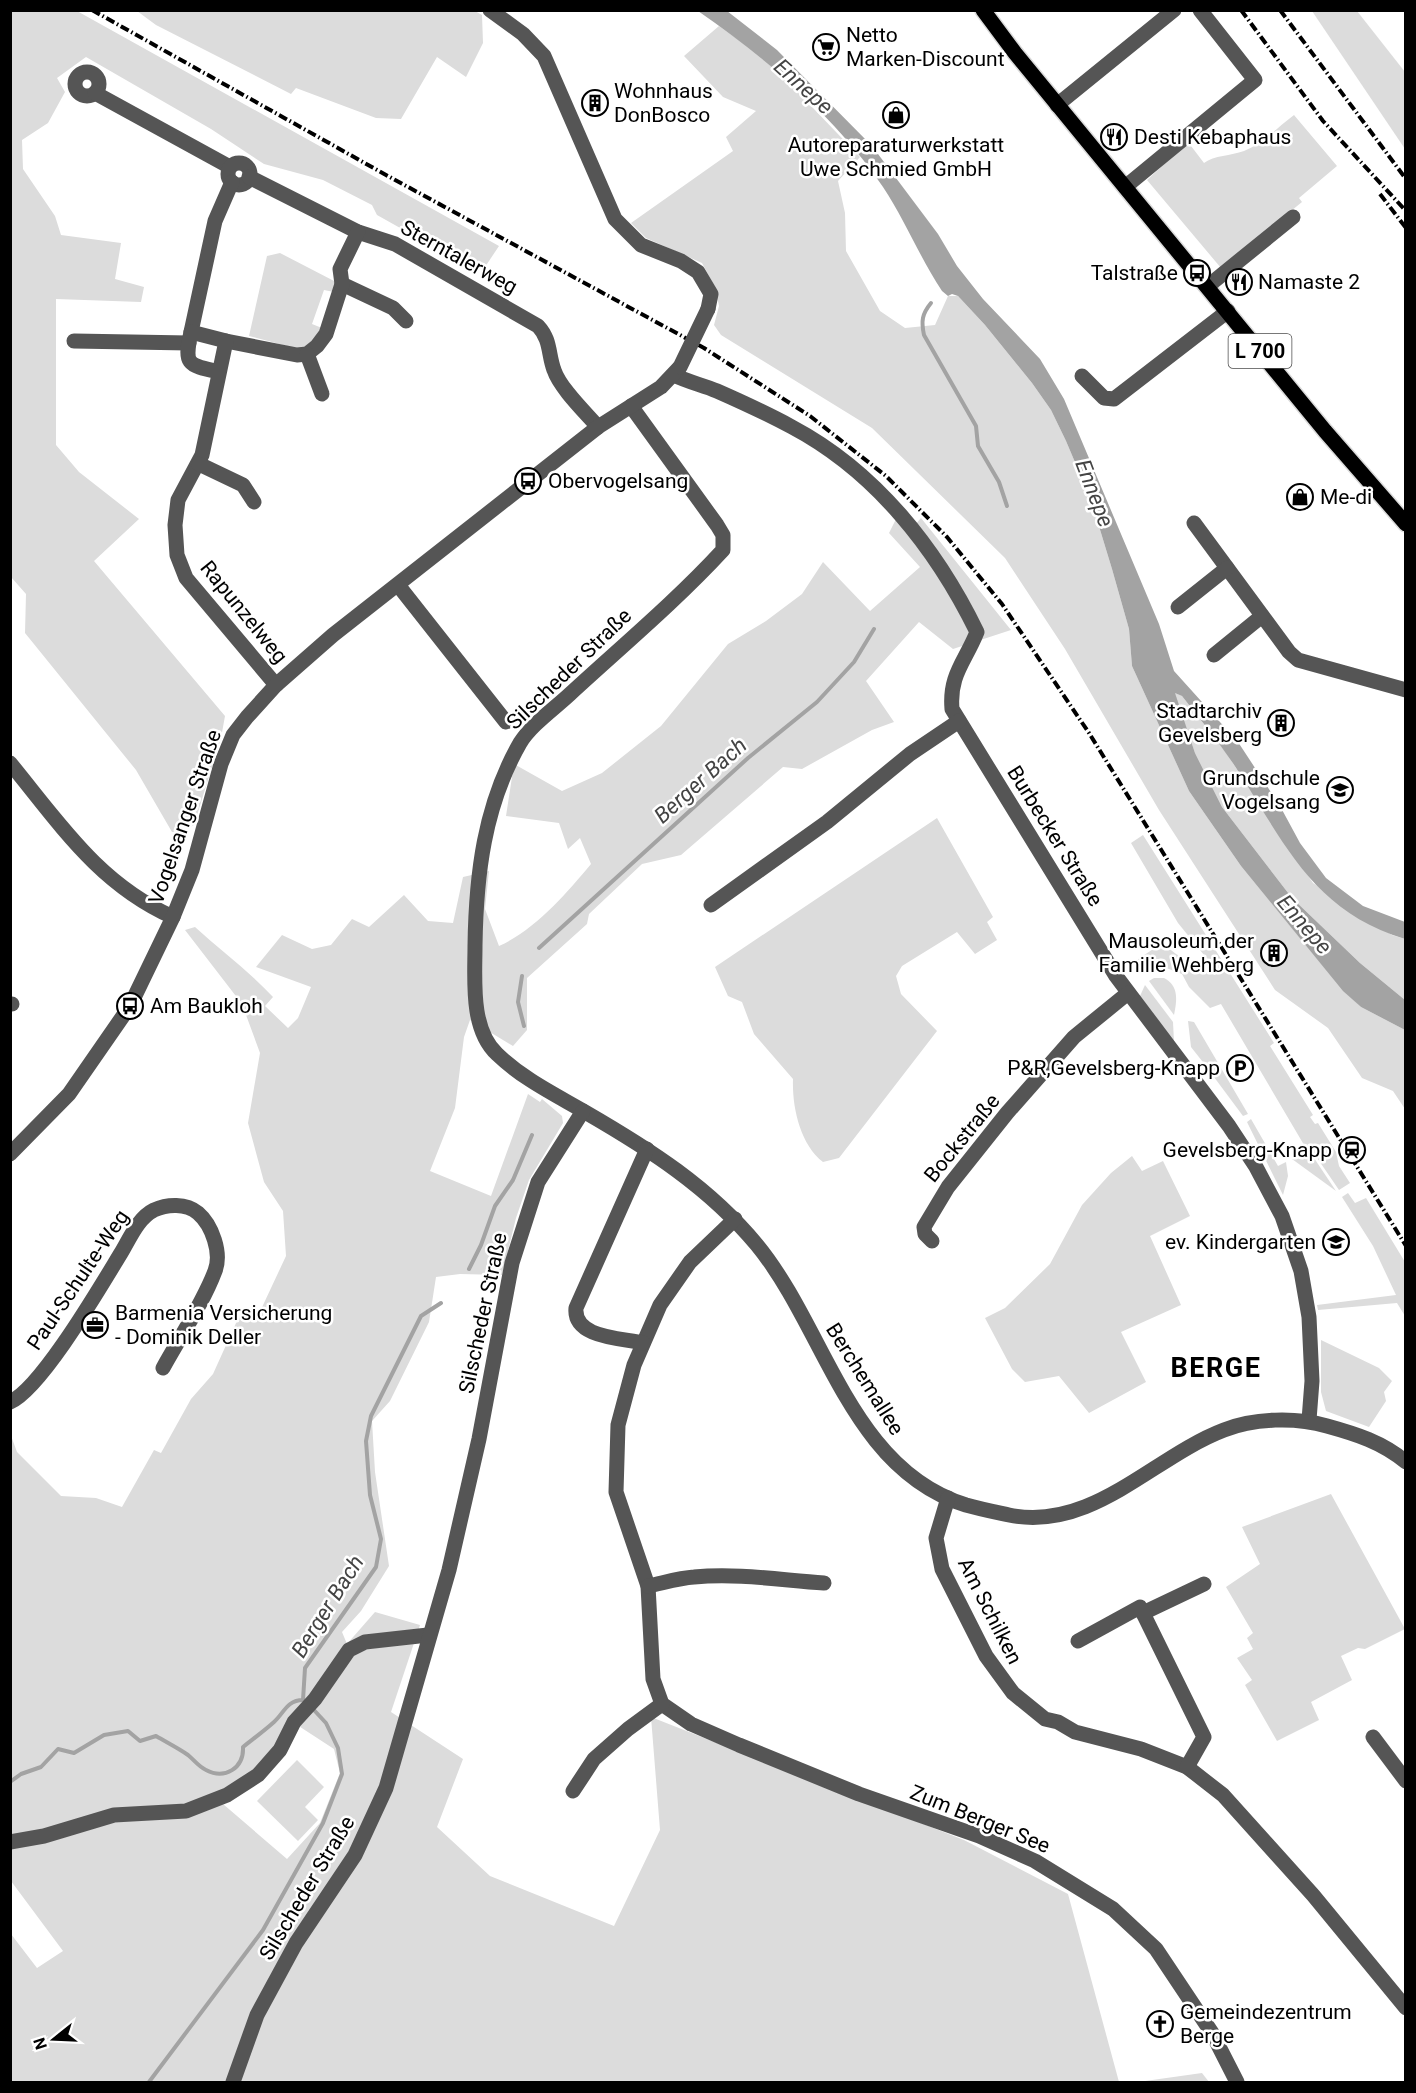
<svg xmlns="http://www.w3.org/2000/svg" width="1416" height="2093" font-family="Roboto,sans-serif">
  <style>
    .green { fill: #dcdcdc }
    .water { fill: #a3a3a3 }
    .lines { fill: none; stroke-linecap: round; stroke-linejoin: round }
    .stream { stroke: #a3a3a3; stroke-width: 4 }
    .major-casing { stroke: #dbdbdb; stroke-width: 18 }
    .minor { stroke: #555; stroke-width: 15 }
    .major { stroke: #000; stroke-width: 15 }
    .rail { stroke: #000; stroke-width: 4; stroke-dasharray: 9 3 1.5 3; stroke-linecap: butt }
    .minor-bridge { stroke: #555; stroke-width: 15 }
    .labels { text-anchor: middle; stroke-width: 5; stroke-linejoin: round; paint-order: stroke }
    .shield { fill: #fff; stroke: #4c4c4c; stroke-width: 1.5 }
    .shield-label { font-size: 20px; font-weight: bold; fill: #000 }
    .poi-label { font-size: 21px; fill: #000; stroke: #fff; text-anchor: start }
    .street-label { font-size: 21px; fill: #000; stroke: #fff }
    .water-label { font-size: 22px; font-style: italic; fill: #444; stroke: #fff }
    .district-label { font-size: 27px; font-weight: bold; letter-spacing: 1.5px; fill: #000; stroke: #fff }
  </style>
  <rect width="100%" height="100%" fill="#fff"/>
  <g class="green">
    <path d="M 10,11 L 77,11 L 499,246 L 485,267 L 459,261 L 377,215 L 372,205 L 323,180 L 264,164 L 211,129 L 86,57 L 57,78 L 65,92 L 48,123 L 22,140 L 23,169 L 55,216 L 61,235 L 121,243 L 115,279 L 144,287 L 141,302 L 56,299 L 56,445 L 79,472 L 139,519 L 94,561 L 225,716 L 221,738 L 194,825 L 184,831 L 172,832 L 136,770 L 25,633 L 26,594 L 11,577 Z"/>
    <path d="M 137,11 L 475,11 L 482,15 L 483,43 L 466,77 L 437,57 L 401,119 L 376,118 L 296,88 L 291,94 L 156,25 Z"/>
    <path d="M 1312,11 L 1357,11 L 1405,72 L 1405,149 Z"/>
    <path d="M 719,26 L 768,61 L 860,157 L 838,181 L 845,213 L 846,251 L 880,311 L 905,328 L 935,325 L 948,296 L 958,296 L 985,325 L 1032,383 L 1051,410 L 1066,441 L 1091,500 L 1112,569 L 1129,629 L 1132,666 L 1189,791 L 1241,866 L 1343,990 L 1361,1007 L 1405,1030 L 1405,1109 L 1393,1091 L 1362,1078 L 1328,1028 L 1275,990 L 1159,810 L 1065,649 L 1005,558 L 872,428 L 721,335 L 714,325 L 719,306 L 715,287 L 702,263 L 646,238 L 631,223 L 733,151 L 726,137 L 756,111 L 723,97 L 684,56 Z"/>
    <path d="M 1294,115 L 1337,166 L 1299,198 L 1302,202 L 1221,268 L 1147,180 L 1188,142 L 1204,163 C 1214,155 1231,156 1244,151 C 1263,143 1278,127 1294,115 Z"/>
    <path d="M 280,253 L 336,282 L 334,292 L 324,290 L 312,324 L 322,328 L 311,345 L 298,349 L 249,336 L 267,256 Z"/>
    <path d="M 921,518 L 1011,630 L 953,649 L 919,622 L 866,681 L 894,722 L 872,730 L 802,769 L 783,767 L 681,855 L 642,864 L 589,914 L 587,924 L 527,978 L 527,1030 L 513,1046 L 470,1020 L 464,1037 L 455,1108 L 430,1171 L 491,1196 L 528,1094 L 540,1102 L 542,1099 L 562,1116 L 563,1123 L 529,1180 L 516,1218 L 502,1275 L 460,1274 L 436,1277 L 429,1322 L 390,1401 L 372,1421 L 375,1472 L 389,1566 L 361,1611 L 342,1632 L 347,1644 L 375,1612 L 420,1625 L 391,1712 L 463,1759 L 437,1827 L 490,1876 L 614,1926 L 660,1830 L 651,1717 L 964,1840 L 1068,1894 L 1119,2082 L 11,2082 L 11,1934 L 37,1968 L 63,1951 L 11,1881 L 11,1844 L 44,1837 L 114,1817 L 186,1813 L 227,1797 L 223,1804 L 287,1859 L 320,1823 L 340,1773 L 334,1749 L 291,1721 C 256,1787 216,1803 144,1813 C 134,1814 123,1812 113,1814 C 78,1821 45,1833 11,1839 L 10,1433 L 17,1452 L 61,1496 L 96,1498 L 122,1507 L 154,1450 L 161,1453 L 191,1399 L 213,1374 L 241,1312 L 257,1318 L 286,1256 L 283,1211 L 264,1182 L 248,1123 L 260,1053 L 242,1004 L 185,930 L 195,927 C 221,951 249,971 273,997 L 265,1006 L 288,1028 L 298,1018 L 311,987 L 256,967 L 282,935 L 312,949 L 331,945 L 352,919 L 369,927 L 404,895 L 428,921 L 453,923 L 463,877 L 489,871 L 485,909 L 499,946 C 535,930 566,894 591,864 L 580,838 L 568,849 L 559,823 L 506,816 L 514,764 L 562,791 L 602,773 L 661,726 L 728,644 L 766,621 L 802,594 L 823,562 L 870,611 L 920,567 L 889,533 L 896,519 L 908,533 Z"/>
    <path d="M 1174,692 L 1182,696 L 1224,750 L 1313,883 L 1392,935 L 1405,939 L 1405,1000 L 1360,963 L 1292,898 L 1222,807 L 1195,753 Z"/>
    <path d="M 937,818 L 993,917 L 987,922 L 997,940 L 975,954 L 957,932 L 902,966 L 896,976 L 901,994 L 937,1031 L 839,1158 L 823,1162 C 800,1144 792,1107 793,1079 L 754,1034 L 742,1002 L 728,996 L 715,967 Z"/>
    <path d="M 1143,835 L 1274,1043 L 1270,1046 L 1313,1115 L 1310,1117 L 1315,1124 L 1318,1123 L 1336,1152 L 1339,1166 L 1350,1183 L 1339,1190 L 1311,1149 L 1307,1150 L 1221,1004 L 1210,1008 L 1189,987 L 1182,974 L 1161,966 L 1160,959 L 1154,959 L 1155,967 L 1142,972 L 1134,962 L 1162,943 L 1176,954 L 1215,975 L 1217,971 L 1178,923 L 1131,843 Z"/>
    <path d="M 1154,978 L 1164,978 C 1179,986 1177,1000 1174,1015 L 1149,981 Z"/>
    <path d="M 1145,985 L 1173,1022 L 1174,1042 L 1140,996 Z"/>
    <path d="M 1188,1021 L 1194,1022 L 1248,1114 L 1243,1116 L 1211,1073 L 1212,1068 L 1208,1064 L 1206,1066 L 1191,1047 Z"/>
    <path d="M 1251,1119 L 1278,1166 L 1286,1162 L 1288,1176 L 1283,1195 L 1247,1122 Z"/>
    <path d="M 1310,1152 L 1336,1191 L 1292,1159 Z"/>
    <path d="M 1132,1156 L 1142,1171 L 1163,1161 L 1190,1216 L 1150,1236 L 1181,1305 L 1121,1332 L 1146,1382 L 1089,1413 L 1059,1376 L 1025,1382 L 1012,1369 L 985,1318 L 1005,1308 L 1050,1264 L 1082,1205 L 1111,1173 Z"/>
    <path d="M 1348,1193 L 1355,1203 L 1366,1198 L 1405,1262 L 1405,1316 L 1397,1303 L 1318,1310 L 1317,1305 L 1396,1295 L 1373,1246 L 1342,1197 Z"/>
    <path d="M 1321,1340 L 1379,1368 L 1392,1381 L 1384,1392 L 1386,1401 L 1369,1427 L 1326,1411 L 1321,1392 Z"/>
    <path d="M 1331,1494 L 1405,1629 L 1365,1649 L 1358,1648 L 1341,1656 L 1352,1680 L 1311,1702 L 1319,1720 L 1277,1741 L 1245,1685 L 1252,1680 L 1237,1658 L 1253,1649 L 1247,1638 L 1253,1633 L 1226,1587 L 1260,1564 L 1242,1527 Z"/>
    <path d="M 297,1760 L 324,1787 L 305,1807 L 318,1820 L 298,1841 L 257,1801 Z"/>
    <path d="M 1202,2073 L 1209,2082 L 1138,2082 Z"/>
  </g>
  <path class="water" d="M 698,11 L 727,11 L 777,50 L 872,146 L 938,234 L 957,266 L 983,299 L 1040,359 L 1064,399 L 1159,624 L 1174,671 L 1238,742 L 1280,806 L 1300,843 L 1326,878 L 1363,906 L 1405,922 L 1405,939 C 1315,911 1287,848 1240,774 C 1223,747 1202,722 1182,696 L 1175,693 L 1195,753 L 1222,807 L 1292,898 L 1360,963 L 1405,1000 L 1405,1030 L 1361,1007 L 1343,991 L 1241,866 L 1189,791 L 1132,666 L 1129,629 L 1112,569 L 1091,500 L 1066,441 L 1051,410 L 1032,383 L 985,325 L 958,296 L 952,294 L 948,296 L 942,291 C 920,258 905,220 883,187 C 835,116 767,59 698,11 Z"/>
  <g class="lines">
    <g class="stream">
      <path d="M 931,303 C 922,314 921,321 924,335 L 976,426 L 978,446 L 999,482 L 1007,506"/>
      <path d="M 539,948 L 748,758 L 817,702 L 854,662 L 874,629"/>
      <path d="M 522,976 L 518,1002 L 524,1026"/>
      <path d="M 469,1269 L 481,1245 L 495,1206 L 513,1180 L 532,1135"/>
      <path d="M 10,1782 L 21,1774 L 41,1767 L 58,1749 L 74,1753 L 104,1735 L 128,1731 L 140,1741 L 156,1736 C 166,1742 178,1748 188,1755 C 194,1760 199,1767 206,1770 C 225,1780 244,1768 243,1747 C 253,1739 264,1731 274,1722 C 284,1713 287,1700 303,1700 L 305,1668 L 376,1567 L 381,1539 L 370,1495 L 366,1441 L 371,1416 L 421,1316 L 441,1303"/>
      <path d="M 149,2082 L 263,1930 L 323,1823 L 342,1774 L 338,1748 L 326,1723 L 313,1709"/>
    </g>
    <defs>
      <path id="major" d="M 983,10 L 1015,53 L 1325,431 L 1406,524"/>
    </defs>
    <use href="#major" class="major-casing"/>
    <g class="minor">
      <path d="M 490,10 L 523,34 L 544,56 L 615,219 L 641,245 L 681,261 L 698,272 L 711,294 L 708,309"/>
      <circle cx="87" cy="84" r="12"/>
      <path d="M 95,93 L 230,167"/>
      <path d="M 1057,105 L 1174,10"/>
      <circle cx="239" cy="174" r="11"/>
      <path d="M 249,177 L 358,232 L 395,244 L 538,326 C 551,340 548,354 554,370 C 560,388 585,412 598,427"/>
      <path d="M 1125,187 L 1255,80 L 1200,10"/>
      <path d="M 342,284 L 393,308 L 406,321"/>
      <path d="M 1208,286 L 1293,217"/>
      <path d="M 191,332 L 215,221 L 232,182"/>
      <path d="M 74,341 L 189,343"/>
      <path d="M 226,341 L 297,355 L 307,354 L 317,346 L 326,334 L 342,284 L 340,269 L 358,232"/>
      <path d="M 307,354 L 322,394"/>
      <path d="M 219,372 C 187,365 184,365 191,332 L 226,341 L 202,455 L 178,500 L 175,525 L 177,555 L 186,578 L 276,685"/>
      <path d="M 674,375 C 688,382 703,385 717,391 C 742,402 768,414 792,427 C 875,471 936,548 977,632 C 965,662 949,675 952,709 L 1116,976 L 1229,1126 L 1256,1167 L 1282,1216 L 1301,1271 L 1309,1317 L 1312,1381 L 1309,1420"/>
      <path d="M 1082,376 L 1104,398 L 1114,399 L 1228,311"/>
      <path d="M 631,406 L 717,525 L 723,535 L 723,550 C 676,601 621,647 570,694 C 554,709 531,725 520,743 C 484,806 476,875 475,946 C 475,979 470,1029 497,1054 C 523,1079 554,1094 585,1112 C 649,1149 709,1187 757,1245 C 826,1329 850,1469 966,1505 C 980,1509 995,1512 1009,1515 C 1092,1532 1153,1457 1224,1430 C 1254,1418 1296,1417 1327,1426 C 1356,1434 1382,1442 1406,1462"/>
      <path d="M 199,464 L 243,485 L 254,502"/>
      <path d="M 1194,523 L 1289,652 L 1298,660 L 1406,690"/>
      <path d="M 398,585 L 506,722"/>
      <path d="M 1178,607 L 1227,568"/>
      <path d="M 1214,655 L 1262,616"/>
      <path d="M 10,763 C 60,824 99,884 173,917"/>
      <path d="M 711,905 L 827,822 L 910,754 L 959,721"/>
      <path d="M 10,1004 L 12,1004"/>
      <path d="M 10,1154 L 69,1094 L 130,1006 L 173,917 L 192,870 L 221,764 L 233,735 L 247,717 L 276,685 L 333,635 L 598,427 L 661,387 L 679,368"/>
      <path d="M 735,1219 L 690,1262 L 660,1305 L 634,1365 L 618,1425 L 616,1492 L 648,1586 L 653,1679 L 662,1704 L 691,1724 L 739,1745 L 859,1794 L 979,1836 L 1035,1861 L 1113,1909 L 1156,1949 L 1212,2033 L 1237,2082"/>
      <path d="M 932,1241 L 925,1234 L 924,1227 L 948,1187 L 1007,1113 L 1074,1037 L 1128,993"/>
      <path d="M 643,1343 C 621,1338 573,1338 576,1308 L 647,1149"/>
      <path d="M 10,1402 C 41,1389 102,1284 121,1253 C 130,1238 138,1218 154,1210 C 167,1204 186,1203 198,1213 C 212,1225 222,1253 215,1271 C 203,1303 180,1337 163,1368"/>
      <path d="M 948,1498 L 936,1538 L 942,1569 L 986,1656 L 1013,1693 L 1045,1719 L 1058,1722 L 1075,1732 L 1141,1749 L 1187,1767 L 1223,1795 L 1313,1895 L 1406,2008"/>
      <path d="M 648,1586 C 663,1583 679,1578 694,1577 C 738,1573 780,1580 824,1583"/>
      <path d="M 1143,1613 L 1204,1584"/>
      <path d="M 1078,1641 L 1140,1607 L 1204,1737 L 1187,1767"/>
      <path d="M 1373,1737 L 1406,1781"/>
      <path d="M 573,1791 L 594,1759 L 628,1729 L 662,1704"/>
      <path d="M 10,1842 L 44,1836 L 114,1815 L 186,1811 L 227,1795 L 258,1775 L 280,1750 L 294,1722 L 315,1699 L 349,1650 L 365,1642 L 428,1635"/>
      <path d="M 233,2082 L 257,2015 L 296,1943 L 355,1855 L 386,1788 L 449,1570 L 479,1439 L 512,1263 L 538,1182 L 583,1111"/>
    </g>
    <use href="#major" class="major"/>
    <g class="rail">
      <path d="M 92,10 L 386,175 L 704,348 L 810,416 L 886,476 L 947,537 L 1002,604 L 1089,733 L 1406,1246"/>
      <path d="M 1241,10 L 1323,121 L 1406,211"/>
      <path d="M 1280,10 L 1406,179"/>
      <path d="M 1380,194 L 1406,228"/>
    </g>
    <path class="minor-bridge" d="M 680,367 L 708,309"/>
  </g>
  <defs>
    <symbol id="supermarket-ring" viewBox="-11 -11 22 22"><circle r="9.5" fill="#fff" stroke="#000" stroke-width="1.5"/><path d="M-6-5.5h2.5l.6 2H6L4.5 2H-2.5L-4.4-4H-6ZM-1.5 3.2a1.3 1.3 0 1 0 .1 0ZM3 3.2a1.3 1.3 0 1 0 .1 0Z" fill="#000"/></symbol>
    <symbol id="building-ring" viewBox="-11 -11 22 22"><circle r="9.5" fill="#fff" stroke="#000" stroke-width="1.5"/><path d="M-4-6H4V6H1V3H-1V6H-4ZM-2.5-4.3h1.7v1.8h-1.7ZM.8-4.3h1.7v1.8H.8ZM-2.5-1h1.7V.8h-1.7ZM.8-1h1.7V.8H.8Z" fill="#000"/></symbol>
    <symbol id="shop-ring" viewBox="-11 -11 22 22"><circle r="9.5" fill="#fff" stroke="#000" stroke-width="1.5"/><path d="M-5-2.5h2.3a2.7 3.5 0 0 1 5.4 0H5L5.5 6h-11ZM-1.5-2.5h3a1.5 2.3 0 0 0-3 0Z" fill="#000"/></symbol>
    <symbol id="restaurant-ring" viewBox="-11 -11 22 22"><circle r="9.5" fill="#fff" stroke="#000" stroke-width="1.5"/><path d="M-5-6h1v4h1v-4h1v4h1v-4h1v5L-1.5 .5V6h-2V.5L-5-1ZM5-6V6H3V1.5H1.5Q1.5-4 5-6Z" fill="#000"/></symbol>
    <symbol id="bus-ring" viewBox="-11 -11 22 22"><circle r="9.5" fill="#fff" stroke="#000" stroke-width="1.5"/><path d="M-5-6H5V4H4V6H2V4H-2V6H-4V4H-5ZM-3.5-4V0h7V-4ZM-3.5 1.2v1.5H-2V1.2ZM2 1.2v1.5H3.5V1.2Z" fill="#000"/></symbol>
    <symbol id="school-ring" viewBox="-11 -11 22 22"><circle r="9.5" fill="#fff" stroke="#000" stroke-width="1.5"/><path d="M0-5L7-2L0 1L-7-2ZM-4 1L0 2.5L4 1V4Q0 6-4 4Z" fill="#000"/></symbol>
    <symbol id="parking-ring" viewBox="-11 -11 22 22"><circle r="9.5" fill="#fff" stroke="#000" stroke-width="1.5"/><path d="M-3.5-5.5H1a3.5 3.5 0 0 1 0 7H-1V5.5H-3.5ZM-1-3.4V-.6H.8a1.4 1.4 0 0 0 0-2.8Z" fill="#000"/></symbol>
    <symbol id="station-ring" viewBox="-11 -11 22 22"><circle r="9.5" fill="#fff" stroke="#000" stroke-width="1.5"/><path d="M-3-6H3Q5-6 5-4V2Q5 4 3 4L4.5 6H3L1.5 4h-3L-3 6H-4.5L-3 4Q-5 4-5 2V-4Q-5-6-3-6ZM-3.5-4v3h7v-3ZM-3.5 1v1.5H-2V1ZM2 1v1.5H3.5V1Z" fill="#000"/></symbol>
    <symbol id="office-ring" viewBox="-11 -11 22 22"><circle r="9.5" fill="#fff" stroke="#000" stroke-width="1.5"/><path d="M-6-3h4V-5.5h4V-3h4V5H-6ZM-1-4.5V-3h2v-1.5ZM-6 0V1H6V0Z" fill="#000"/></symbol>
    <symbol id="church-ring" viewBox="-11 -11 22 22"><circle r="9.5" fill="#fff" stroke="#000" stroke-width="1.5"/><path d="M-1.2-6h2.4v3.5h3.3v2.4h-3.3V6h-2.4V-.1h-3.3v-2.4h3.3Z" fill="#000"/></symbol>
  </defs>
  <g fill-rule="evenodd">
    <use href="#supermarket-ring" x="811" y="32" width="30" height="30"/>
    <use href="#building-ring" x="580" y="88" width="30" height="30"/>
    <use href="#shop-ring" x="881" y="100" width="30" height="30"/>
    <use href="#restaurant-ring" x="1099" y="122" width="30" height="30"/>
    <use href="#bus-ring" x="1182" y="258" width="30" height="30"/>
    <use href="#restaurant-ring" x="1224" y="267" width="30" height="30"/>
    <use href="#bus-ring" x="513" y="466" width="30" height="30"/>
    <use href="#shop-ring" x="1285" y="482" width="30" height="30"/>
    <use href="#building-ring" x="1266" y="708" width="30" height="30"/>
    <use href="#school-ring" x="1325" y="775" width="30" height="30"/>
    <use href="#building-ring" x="1259" y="938" width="30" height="30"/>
    <use href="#bus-ring" x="115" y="991" width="30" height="30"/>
    <use href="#parking-ring" x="1225" y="1053" width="30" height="30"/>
    <use href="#station-ring" x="1337" y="1135" width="30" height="30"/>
    <use href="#school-ring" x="1321" y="1227" width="30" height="30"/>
    <use href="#office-ring" x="80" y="1310" width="30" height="30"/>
    <use href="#church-ring" x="1145" y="2009" width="30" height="30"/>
  </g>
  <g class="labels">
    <rect class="shield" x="1228.5" y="334" width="63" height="34" rx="4.5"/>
    <g class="shield-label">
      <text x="1260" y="358">L 700</text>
    </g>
    <g class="poi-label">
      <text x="846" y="42">Netto<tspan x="846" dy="24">Marken-Discount</tspan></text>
      <text x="614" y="98">Wohnhaus<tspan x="614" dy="24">DonBosco</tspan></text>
      <text x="1134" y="144">Desti Kebaphaus</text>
      <text x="896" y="152" text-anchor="middle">Autoreparaturwerkstatt<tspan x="896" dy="24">Uwe Schmied GmbH</tspan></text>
      <text x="1178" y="280" text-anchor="end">Talstraße</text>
      <text x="1258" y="289">Namaste 2</text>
      <text x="548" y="488">Obervogelsang</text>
      <text x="1320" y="504">Me-di</text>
      <text x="1262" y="718" text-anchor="end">Stadtarchiv<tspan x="1262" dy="24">Gevelsberg</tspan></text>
      <text x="1320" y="785" text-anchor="end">Grundschule<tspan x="1320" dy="24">Vogelsang</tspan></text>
      <text x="1254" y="948" text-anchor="end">Mausoleum der<tspan x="1254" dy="24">Familie Wehberg</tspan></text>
      <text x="150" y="1013">Am Baukloh</text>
      <text x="1220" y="1075" text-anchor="end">P&amp;R,Gevelsberg-Knapp</text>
      <text x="1332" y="1157" text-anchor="end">Gevelsberg-Knapp</text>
      <text x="1316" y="1249" text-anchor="end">ev. Kindergarten</text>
      <text x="115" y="1320">Barmenia Versicherung<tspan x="115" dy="24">- Dominik Deller</tspan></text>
      <text x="1180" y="2019">Gemeindezentrum<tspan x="1180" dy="24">Berge</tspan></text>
    </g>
    <g class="street-label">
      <text transform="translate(459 257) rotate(29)" y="7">Sterntalerweg</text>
      <text transform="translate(244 612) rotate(51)" y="7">Rapunzelweg</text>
      <text transform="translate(569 669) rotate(-44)" y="7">Silscheder Straße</text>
      <text transform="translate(185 817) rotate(-71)" y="7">Vogelsanger Straße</text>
      <text transform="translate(1055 836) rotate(58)" y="7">Burbecker Straße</text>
      <text transform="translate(962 1138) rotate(-51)" y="7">Bockstraße</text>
      <text transform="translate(78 1280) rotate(-56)" y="7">Paul-Schulte-Weg</text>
      <text transform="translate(483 1313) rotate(-78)" y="7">Silscheder Straße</text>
      <text transform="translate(865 1379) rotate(58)" y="7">Berchemallee</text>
      <text transform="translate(990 1611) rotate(63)" y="7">Am Schilken</text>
      <text transform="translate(980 1819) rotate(22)" y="7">Zum Berger See</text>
      <text transform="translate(307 1888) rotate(-59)" y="7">Silscheder Straße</text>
    </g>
    <g class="water-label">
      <text transform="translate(804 86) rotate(42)" y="8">Ennepe</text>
      <text transform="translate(1095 493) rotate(69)" y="8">Ennepe</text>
      <text transform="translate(700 780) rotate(-42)" y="8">Berger Bach</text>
      <text transform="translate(1305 924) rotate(49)" y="8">Ennepe</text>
      <text transform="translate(327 1606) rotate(-58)" y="8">Berger Bach</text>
    </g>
    <g class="district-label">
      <text x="1216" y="1377">BERGE</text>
    </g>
  </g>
  <rect width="1416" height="2093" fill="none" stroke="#000000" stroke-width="24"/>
  <g transform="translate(54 2039) rotate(252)" stroke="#ffffff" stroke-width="4.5" paint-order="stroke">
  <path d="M0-4.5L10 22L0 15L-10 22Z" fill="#000000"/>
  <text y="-9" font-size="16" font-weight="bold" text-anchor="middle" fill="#000000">N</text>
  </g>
</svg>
